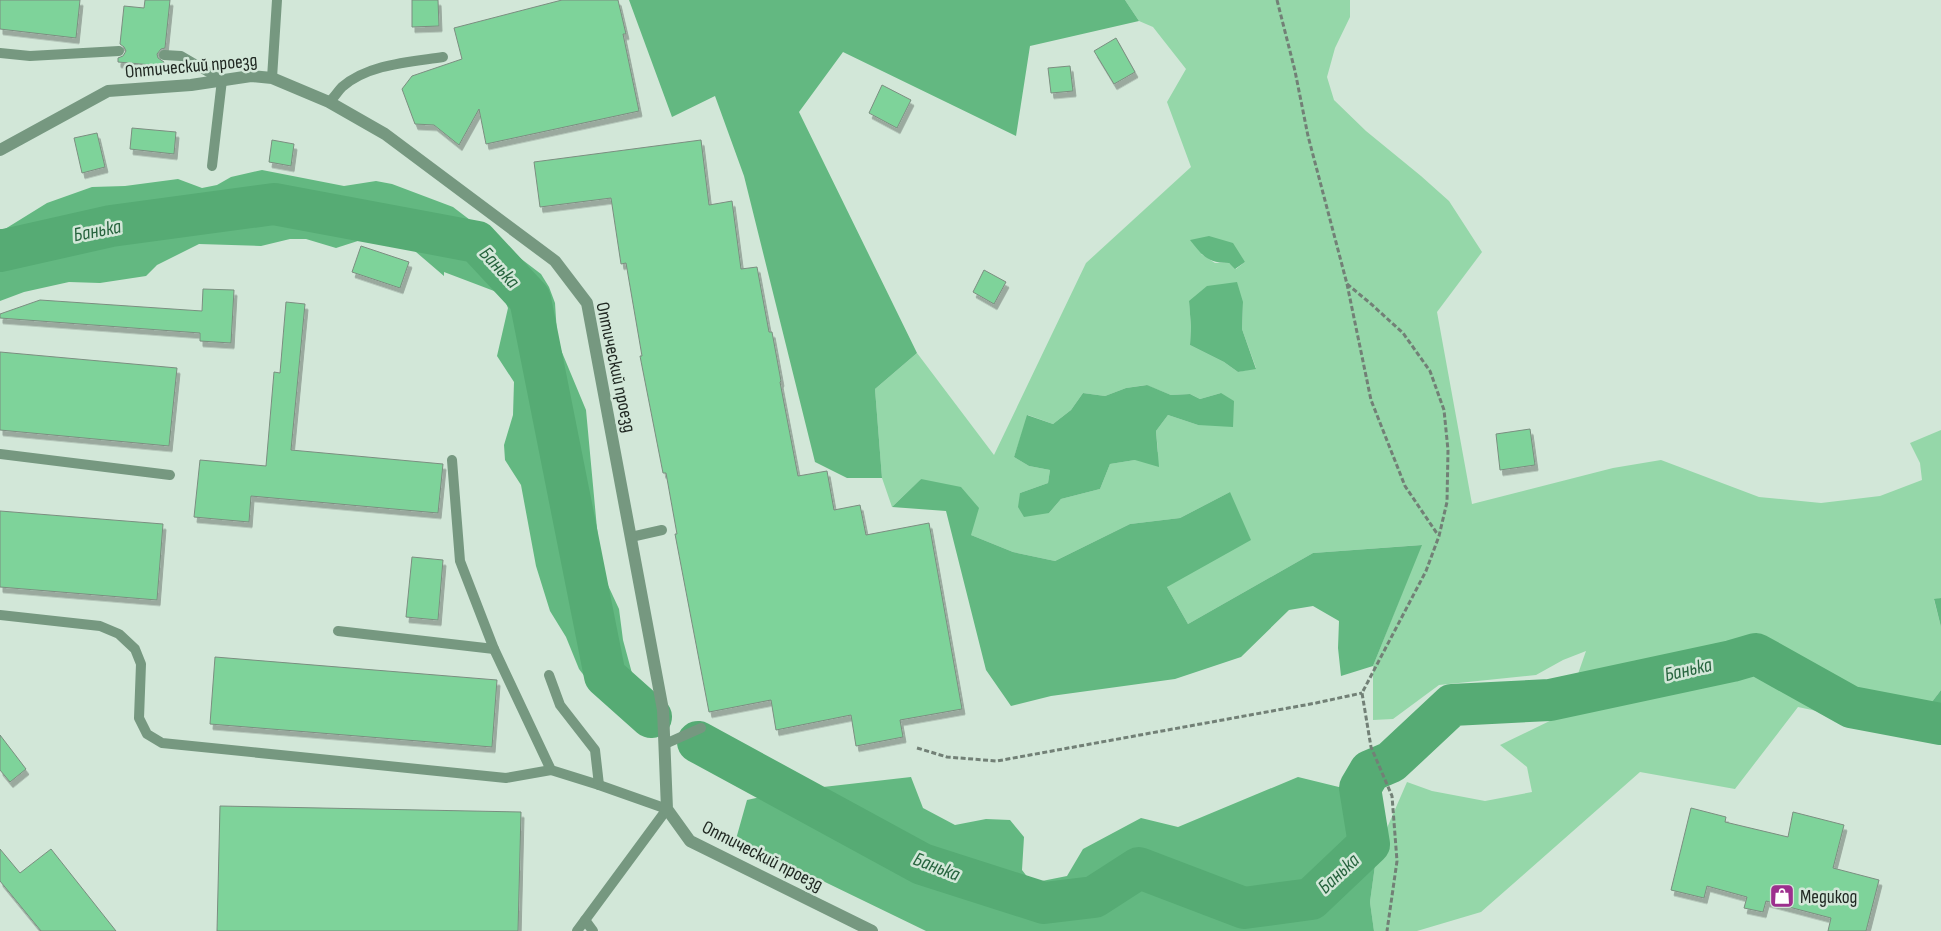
<svg xmlns="http://www.w3.org/2000/svg" width="1941" height="931" font-family="'Sofia Sans Condensed',sans-serif">
  <style>
    .green { fill: #95d7a9; fill-rule: evenodd }
    .forest { fill: #63b881 }
    .lines { fill: none; stroke-linecap: round; stroke-linejoin: round }
    .river { stroke: #56ab74; stroke-width: 42 }
    .building { fill: #7ed39a; stroke: #7b8e80; filter: url(#shadow) }
    .path { stroke: #728076; stroke-width: 3; stroke-dasharray: 5 2.5; stroke-linecap: butt }
    .lane { stroke: #769880; stroke-width: 10 }
    .street { stroke: #769880; stroke-width: 12 }
    .labels { text-anchor: middle; stroke-width: 5; stroke-linejoin: round; paint-order: stroke }
    .street-label { font-size: 19px; fill: #212923; stroke: #d2e7d8 }
    .poi-label { font-size: 19px; fill: #212923; stroke: #d2e7d8; text-anchor: start }
    .water-label { font-size: 20px; font-style: italic; fill: #27643e; stroke: #d2e7d8 }
  </style>
  <defs>
    <filter id="shadow"><feDropShadow dx="3" dy="5.5" stdDeviation="0" flood-color="#0004"/></filter>
  </defs>
  <rect width="100%" height="100%" fill="#d2e7d8"/>
  <path class="green" d="M 1125,0 L 1350,0 L 1350,17 L 1335,48 L 1327,77 L 1334,100 L 1366,131 L 1421,176 L 1449,201 L 1482,252 L 1437,312 L 1472,504 L 1613,468 L 1661,460 L 1759,497 L 1821,503 L 1880,496 L 1922,480 L 1920,463 L 1910,443 L 1941,430 L 1941,598 L 1934,600 L 1941,627 L 1941,690 L 1910,731 L 1798,707 L 1735,789 L 1640,772 L 1481,912 L 1417,931 L 1374,931 L 1370,902 L 1377,851 L 1407,782 L 1432,791 L 1485,801 L 1532,792 L 1527,767 L 1500,745 L 1564,714 L 1586,651 L 1563,660 L 1536,675 L 1439,685 L 1393,719 L 1373,720 L 1373,666 L 1421,545 L 1313,553 L 1188,624 L 1167,587 L 1230,492 L 1180,518 L 1130,524 L 1055,561 L 1013,552 L 971,535 L 921,479 L 892,507 L 882,478 L 875,389 L 917,353 L 994,455 L 1086,263 L 1191,167 L 1167,102 L 1186,69 L 1153,27 L 1139,21 ZM 1201,254 L 1245,262 L 1236,269 L 1229,263 L 1215,263 ZM 1189,301 L 1243,302 L 1242,329 L 1256,368 L 1238,372 L 1224,362 L 1190,345 L 1191,327 ZM 1146,385 L 1171,395 L 1190,394 L 1200,399 L 1221,393 L 1198,425 L 1168,415 L 1156,431 L 1158,452 L 1135,460 L 1110,464 L 1100,489 L 1061,499 L 1049,513 L 1020,493 L 1048,483 L 1050,470 L 1029,466 L 1014,457 L 1028,415 L 1053,424 L 1071,410 L 1083,393 L 1105,396 L 1126,388 Z"/>
  <g class="forest">
    <path d="M 629,0 L 1125,0 L 1139,21 L 1030,46 L 1016,136 L 843,52 L 799,112 L 917,353 L 875,389 L 882,478 L 847,478 L 815,462 L 744,176 L 715,96 L 672,117 Z"/>
    <path d="M 262,170 L 344,186 L 376,181 L 392,184 L 453,207 L 541,274 L 549,287 L 555,303 L 557,334 L 561,350 L 586,410 L 599,550 L 606,581 L 619,609 L 623,640 L 636,688 L 651,717 L 598,694 L 579,669 L 566,637 L 550,611 L 536,566 L 521,485 L 505,460 L 504,445 L 513,415 L 514,382 L 497,356 L 508,308 L 502,294 L 444,272 L 444,276 L 409,246 L 380,239 L 364,239 L 336,248 L 306,239 L 290,239 L 261,246 L 199,244 L 157,265 L 146,276 L 100,283 L 69,282 L 24,292 L 0,301 L 0,229 L 5,229 L 47,203 L 92,187 L 125,186 L 178,179 L 202,188 L 217,185 L 231,177 Z"/>
    <path d="M 1209,236 L 1233,243 L 1245,262 L 1235,269 L 1229,263 C 1207,263 1203,256 1190,240 Z"/>
    <path d="M 1237,282 L 1243,302 L 1242,329 L 1256,369 L 1238,372 L 1224,362 L 1190,345 L 1191,327 L 1189,301 L 1207,286 Z"/>
    <path d="M 1147,385 L 1171,395 L 1190,394 L 1200,399 L 1221,393 L 1234,401 L 1233,427 L 1198,425 L 1168,415 L 1156,431 L 1159,467 L 1135,460 L 1110,464 L 1100,489 L 1061,499 L 1049,513 L 1024,517 L 1018,507 L 1020,493 L 1048,483 L 1050,470 L 1029,466 L 1014,457 L 1027,415 L 1053,424 L 1071,410 L 1083,393 L 1105,396 L 1126,388 Z"/>
    <path d="M 921,479 L 961,487 L 979,508 L 971,535 L 1013,552 L 1055,561 L 1130,524 L 1180,518 L 1230,492 L 1251,540 L 1167,587 L 1188,624 L 1313,553 L 1422,545 L 1373,666 L 1341,676 L 1338,648 L 1339,621 L 1313,606 L 1289,610 L 1241,657 L 1175,679 L 1051,696 L 1011,706 L 986,670 L 946,511 L 892,507 Z"/>
    <path d="M 1941,598 L 1941,627 L 1934,599 Z"/>
    <path d="M 1941,690 L 1941,738 L 1910,731 Z"/>
    <path d="M 911,777 L 923,808 L 955,825 L 986,819 L 1010,820 L 1024,837 L 1022,870 L 1032,883 L 1067,876 L 1083,849 L 1141,818 L 1178,827 L 1298,777 L 1347,789 L 1377,851 L 1370,902 L 1374,931 L 926,931 L 736,839 L 747,800 L 788,791 Z"/>
  </g>
  <g class="lines">
    <g class="river">
      <path d="M 0,251 L 111,226 L 274,204 L 477,242 L 530,299 L 605,676 L 651,717"/>
      <path d="M 698,742 L 922,864 L 1044,903 L 1094,897 L 1139,868 L 1244,908 L 1311,899 L 1369,844 L 1360,788 L 1370,771 L 1391,762 L 1452,705 L 1550,700 L 1732,661 L 1756,654 L 1851,707 L 1941,724"/>
    </g>
  </g>
  <g class="building">
    <path d="M 0,0 L 80,0 L 76,38 L 0,29 Z"/>
    <path d="M 145,0 L 170,0 L 165,48 L 161,49 L 157,54 L 158,58 L 164,62 L 163,66 L 118,62 L 118,58 L 123,56 L 126,51 L 124,47 L 120,44 L 124,6 L 144,8 Z"/>
    <path d="M 412,0 L 438,0 L 439,26 L 412,27 Z"/>
    <path d="M 562,0 L 618,0 L 626,34 L 623,34 L 639,111 L 486,144 L 479,109 L 459,145 L 434,125 L 415,124 L 402,89 L 412,76 L 462,59 L 454,28 Z"/>
    <path d="M 1116,38 L 1135,72 L 1114,84 L 1094,51 Z"/>
    <path d="M 1070,66 L 1073,91 L 1051,93 L 1048,68 Z"/>
    <path d="M 882,85 L 911,100 L 897,128 L 869,113 Z"/>
    <path d="M 132,128 L 176,132 L 174,154 L 130,149 Z"/>
    <path d="M 97,133 L 105,167 L 82,173 L 74,138 Z"/>
    <path d="M 272,140 L 294,144 L 291,166 L 269,162 Z"/>
    <path d="M 701,140 L 709,205 L 732,201 L 741,269 L 757,267 L 769,332 L 772,332 L 781,381 L 780,382 L 798,476 L 827,471 L 834,510 L 860,505 L 866,535 L 929,523 L 962,709 L 900,720 L 903,737 L 856,746 L 851,715 L 776,730 L 771,700 L 709,712 L 675,534 L 677,534 L 666,473 L 663,473 L 640,356 L 642,356 L 626,263 L 621,264 L 611,198 L 540,207 L 534,162 Z"/>
    <path d="M 361,246 L 409,262 L 400,288 L 352,272 Z"/>
    <path d="M 984,270 L 1006,282 L 994,304 L 973,292 Z"/>
    <path d="M 203,289 L 234,290 L 231,343 L 200,341 L 200,333 L 0,318 L 0,314 L 40,300 L 202,311 Z"/>
    <path d="M 286,302 L 305,304 L 291,450 L 443,464 L 438,513 L 251,496 L 249,522 L 194,517 L 200,460 L 266,466 L 274,372 L 280,373 Z"/>
    <path d="M 0,352 L 177,368 L 169,446 L 0,430 Z"/>
    <path d="M 1530,429 L 1535,465 L 1500,470 L 1496,434 Z"/>
    <path d="M 0,511 L 163,524 L 157,600 L 0,587 Z"/>
    <path d="M 412,557 L 443,560 L 438,620 L 406,617 Z"/>
    <path d="M 215,657 L 497,680 L 492,747 L 210,724 Z"/>
    <path d="M 0,735 L 26,769 L 10,782 L 0,770 Z"/>
    <path d="M 220,806 L 521,812 L 518,931 L 217,931 Z"/>
    <path d="M 1691,808 L 1726,817 L 1725,822 L 1788,837 L 1793,812 L 1844,825 L 1833,868 L 1879,880 L 1866,931 L 1828,931 L 1831,918 L 1766,901 L 1763,912 L 1744,908 L 1747,897 L 1707,886 L 1704,898 L 1671,890 Z"/>
    <path d="M 0,849 L 20,873 L 51,849 L 116,931 L 41,931 L 0,881 Z"/>
  </g>
  <g class="lines">
    <g class="path">
      <path d="M 1277,0 L 1295,71 L 1308,136 L 1347,284 L 1371,400 L 1405,486 L 1438,535"/>
      <path d="M 1347,284 L 1370,303 L 1403,333 L 1430,371 L 1444,410 L 1448,450 L 1447,502 L 1439,536 L 1426,571 L 1362,693 L 1371,747 L 1392,796 L 1397,861 L 1387,931"/>
      <path d="M 917,748 L 947,757 L 997,761 L 1316,703 L 1362,693"/>
    </g>
    <g class="lane">
      <path d="M 0,53 L 30,56 L 119,51"/>
      <path d="M 164,55 L 181,56 L 222,80 L 212,166"/>
      <path d="M 272,78 L 277,0"/>
      <path d="M 329,102 C 334,98 338,91 342,87 C 368,64 410,62 443,57"/>
      <path d="M 0,454 L 170,475"/>
      <path d="M 452,460 L 460,561 L 494,649 L 551,770 L 599,785 L 667,809 L 577,931"/>
      <path d="M 631,537 L 662,530"/>
      <path d="M 0,615 L 100,626 L 119,634 L 135,649 L 141,664 L 139,718 L 147,734 L 162,743 L 506,778 L 551,770"/>
      <path d="M 338,631 L 494,649"/>
      <path d="M 549,675 L 560,705 L 595,750 L 599,785"/>
      <path d="M 665,744 L 701,728"/>
      <path d="M 585,920 L 593,931"/>
    </g>
    <path class="street" d="M 0,150 L 108,91 L 191,85 L 251,76 L 272,78 L 329,102 L 385,134 L 555,261 L 587,303 L 663,710 L 667,809 L 690,841 L 872,931"/>
  </g>
  <defs>
    <symbol id="shop-square" viewBox="-11 -11 22 22"><rect x="-9" y="-9" width="18" height="18" rx="4" fill="#9d2f8e" stroke="#d2e7d8"/><path d="M-5-2.5h2.3a2.7 3.5 0 0 1 5.4 0H5L5.5 6h-11ZM-1.5-2.5h3a1.5 2.3 0 0 0-3 0Z" fill="#fff"/></symbol>
  </defs>
  <g fill-rule="evenodd">
    <use href="#shop-square" x="1768" y="882" width="28" height="28"/>
  </g>
  <g class="labels">
    <g class="street-label">
      <text transform="translate(191 65) rotate(-5)" y="7">Оптический проезд</text>
      <text transform="translate(617 367) rotate(78)" y="7">Оптический проезд</text>
      <text transform="translate(763 855) rotate(27)" y="7">Оптический проезд</text>
    </g>
    <g class="poi-label">
      <text x="1800" y="903">Медикод</text>
    </g>
    <g class="water-label">
      <text transform="translate(97 230) rotate(-11)" y="7">Банька</text>
      <text transform="translate(500 267) rotate(47)" y="7">Банька</text>
      <text transform="translate(1688 669) rotate(-13)" y="7">Банька</text>
      <text transform="translate(937 866) rotate(21)" y="7">Банька</text>
      <text transform="translate(1338 873) rotate(-43)" y="7">Банька</text>
    </g>
  </g>
</svg>
